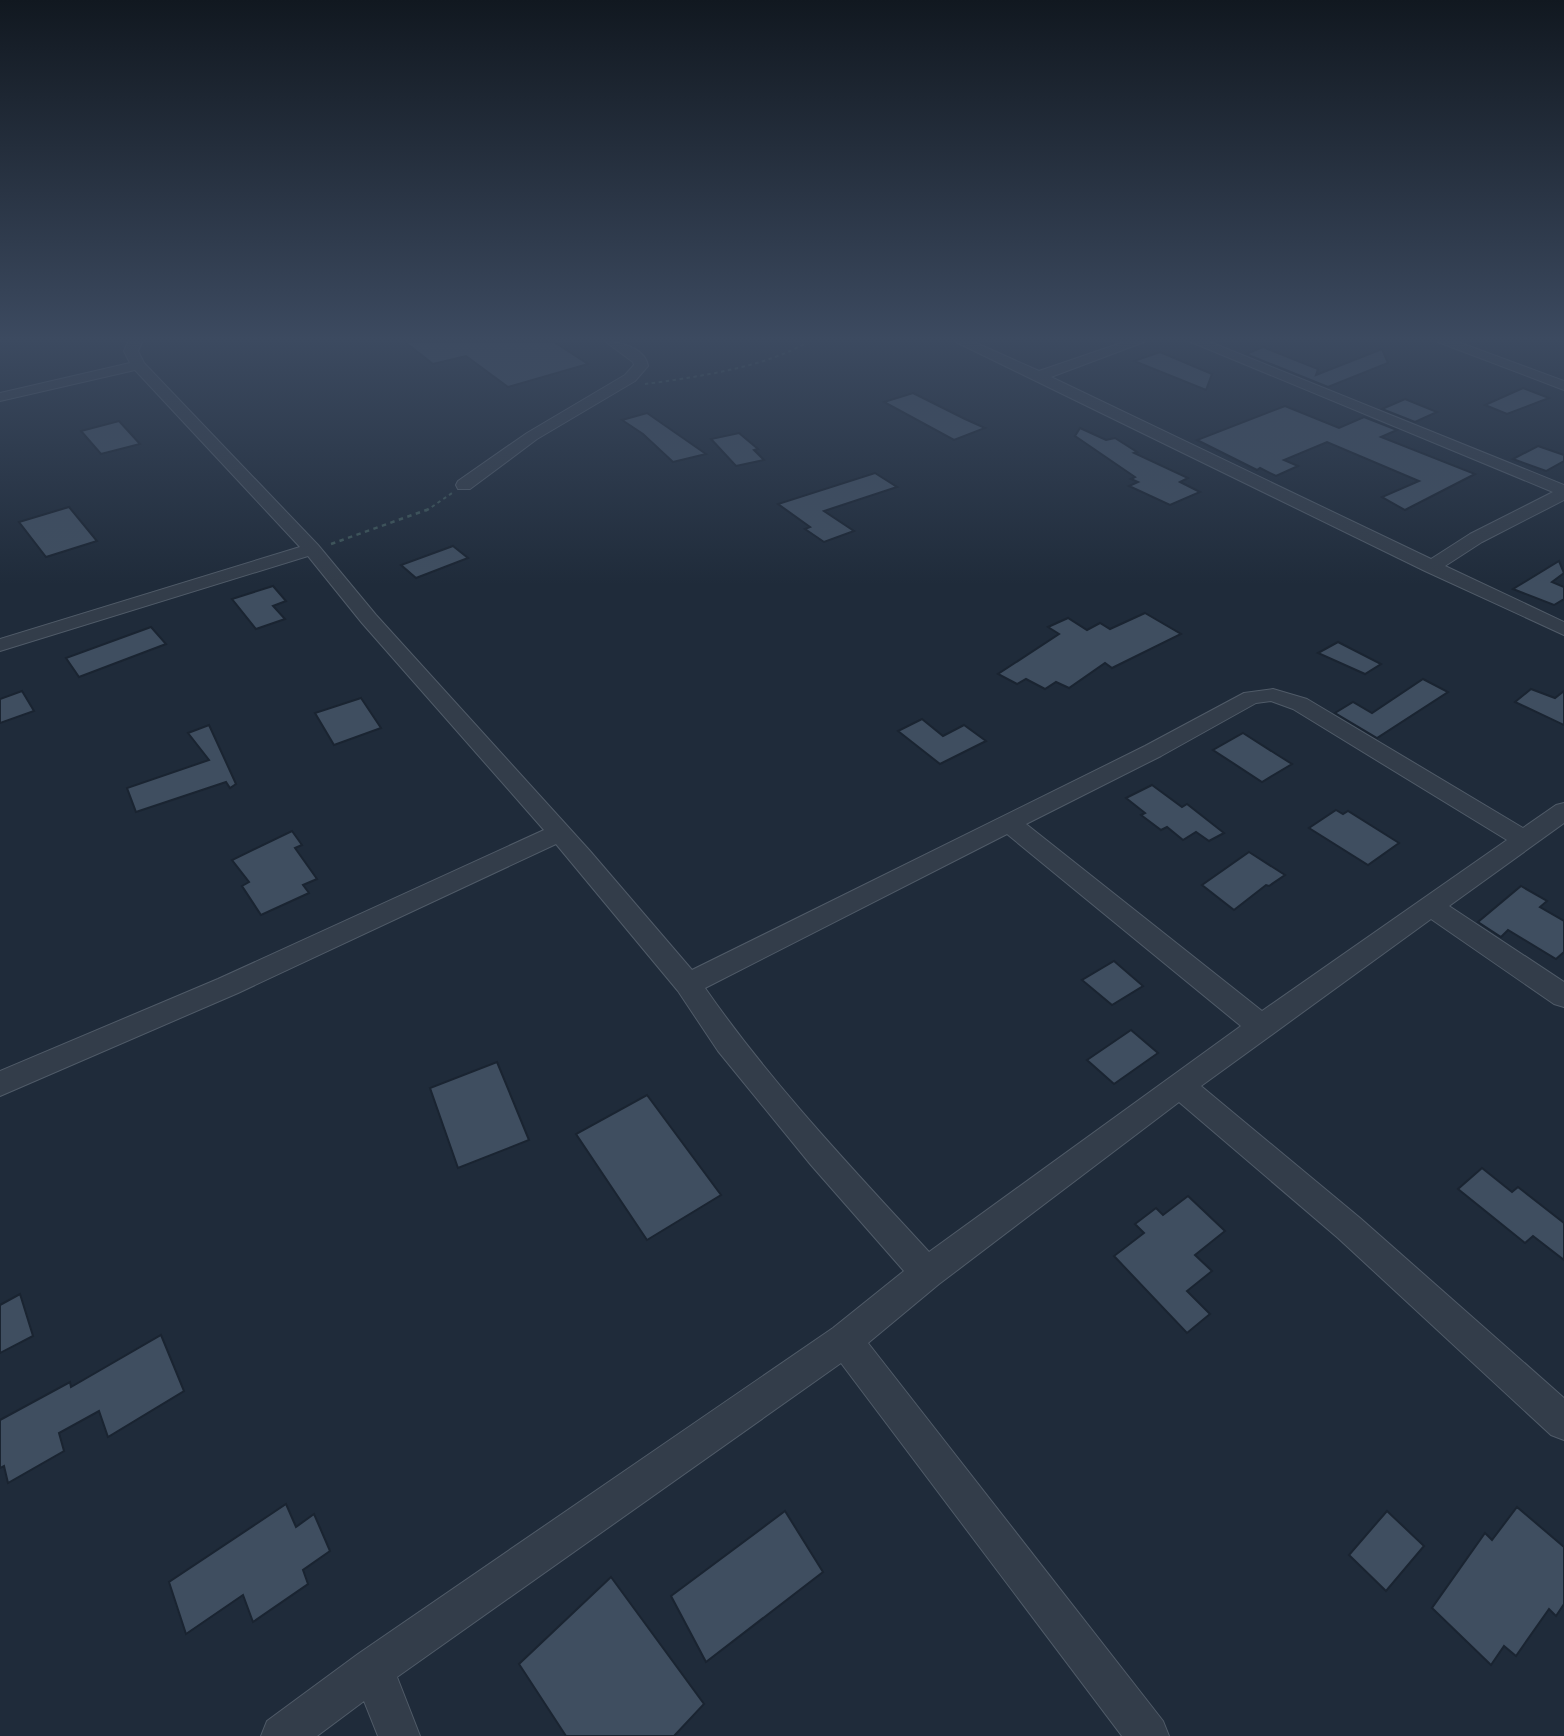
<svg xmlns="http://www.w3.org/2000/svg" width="1564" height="1736" font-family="'Varela Round',sans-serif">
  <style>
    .building { fill: #3f4e60; stroke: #1a2431; stroke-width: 2 }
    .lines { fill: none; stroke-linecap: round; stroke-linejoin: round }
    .minor-casing { stroke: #505b68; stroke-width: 2 }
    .path-far1 { stroke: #3e5659; stroke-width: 2; stroke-dasharray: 3.5 3.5; stroke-linecap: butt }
    .path { stroke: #3e5659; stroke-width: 2.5; stroke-dasharray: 4.5 4.5; stroke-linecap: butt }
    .minor { fill: #333d4a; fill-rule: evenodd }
  </style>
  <rect width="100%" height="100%" fill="#1f2b3a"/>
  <g class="building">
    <path d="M 405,342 L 554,342 L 588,364 L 508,387 L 466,356 L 433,364 Z"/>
    <path d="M 1263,347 L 1318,369 L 1316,375 L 1382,349 L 1388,363 L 1328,387 L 1246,354 Z"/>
    <path d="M 1160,352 L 1212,374 L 1206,390 L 1134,361 Z"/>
    <path d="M 1523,388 L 1549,398 L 1507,414 L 1485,405 Z"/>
    <path d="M 913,393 L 965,419 L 985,428 L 954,440 L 884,402 Z"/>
    <path d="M 1405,399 L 1437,412 L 1415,422 L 1382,409 Z"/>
    <path d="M 1285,406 L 1339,428 L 1364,417 L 1397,430 L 1381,437 L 1475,474 L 1405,510 L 1382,497 L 1419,481 L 1327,442 L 1284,460 L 1298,466 L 1276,476 L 1260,468 L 1257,470 L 1197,440 Z"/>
    <path d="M 647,413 L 706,454 L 673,462 L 643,434 L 622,420 Z"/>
    <path d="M 119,421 L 140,444 L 101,454 L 81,431 Z"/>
    <path d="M 1080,428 L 1106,440 L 1115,438 L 1137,452 L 1134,453 L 1188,478 L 1180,482 L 1200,492 L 1170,505 L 1129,486 L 1138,482 L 1131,479 L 1135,477 L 1075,436 Z"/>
    <path d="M 739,433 L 758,449 L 754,450 L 764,460 L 736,466 L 711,439 Z"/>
    <path d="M 1538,446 L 1564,455 L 1564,461 L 1546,471 L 1513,459 Z"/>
    <path d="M 875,473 L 897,487 L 824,511 L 854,531 L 824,542 L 805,529 L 810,527 L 778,504 Z"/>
    <path d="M 69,507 L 97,541 L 46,557 L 19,522 Z"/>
    <path d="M 453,546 L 468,558 L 416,578 L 401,565 Z"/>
    <path d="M 1559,561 L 1564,573 L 1552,582 L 1564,587 L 1564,599 L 1554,605 L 1513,589 Z"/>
    <path d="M 273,586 L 286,601 L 273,606 L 285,619 L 256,629 L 232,599 Z"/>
    <path d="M 1145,613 L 1181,634 L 1112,668 L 1105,663 L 1069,688 L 1056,682 L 1045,689 L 1026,679 L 1017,684 L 998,674 L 1059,634 L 1048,627 L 1068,618 L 1087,630 L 1100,623 L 1110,629 Z"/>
    <path d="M 151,627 L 166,644 L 79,677 L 66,658 Z"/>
    <path d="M 1338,642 L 1381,664 L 1365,674 L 1318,653 Z"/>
    <path d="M 1423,679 L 1448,692 L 1377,738 L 1335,713 L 1353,702 L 1372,713 Z"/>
    <path d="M 1531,689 L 1555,698 L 1564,691 L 1564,725 L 1515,702 Z"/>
    <path d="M 22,691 L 34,711 L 0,723 L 0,699 Z"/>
    <path d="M 361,698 L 381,728 L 334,745 L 315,713 Z"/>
    <path d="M 922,719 L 943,736 L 964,725 L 986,741 L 940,764 L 898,731 Z"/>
    <path d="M 209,725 L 236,784 L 230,788 L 226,782 L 136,812 L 127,788 L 209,760 L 188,733 Z"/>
    <path d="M 1243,733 L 1276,754 L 1292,764 L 1262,782 L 1213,750 Z"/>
    <path d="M 1152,785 L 1182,807 L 1187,804 L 1224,833 L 1209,841 L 1196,832 L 1183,840 L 1167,827 L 1161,830 L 1141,815 L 1145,813 L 1126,798 Z"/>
    <path d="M 1336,810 L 1343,814 L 1348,811 L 1399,843 L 1368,865 L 1309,828 Z"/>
    <path d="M 292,831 L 302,845 L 295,848 L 317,879 L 303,885 L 309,893 L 261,915 L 242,886 L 249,882 L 232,860 Z"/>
    <path d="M 1249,852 L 1285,875 L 1269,886 L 1266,885 L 1234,910 L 1202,885 Z"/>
    <path d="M 1521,886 L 1547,901 L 1540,907 L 1564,921 L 1564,952 L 1556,959 L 1508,930 L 1501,937 L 1478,922 Z"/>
    <path d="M 1114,961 L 1143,986 L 1112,1005 L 1082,980 Z"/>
    <path d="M 1131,1030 L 1158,1053 L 1114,1084 L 1087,1060 Z"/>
    <path d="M 497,1062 L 529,1140 L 458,1168 L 430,1088 Z"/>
    <path d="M 647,1095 L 721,1195 L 647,1240 L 576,1134 Z"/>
    <path d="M 1482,1168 L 1512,1192 L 1518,1187 L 1564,1223 L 1564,1260 L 1533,1236 L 1525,1243 L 1458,1189 Z"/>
    <path d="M 1188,1196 L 1225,1231 L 1195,1255 L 1212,1271 L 1187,1291 L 1210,1314 L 1187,1333 L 1114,1256 L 1144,1233 L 1135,1224 L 1156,1208 L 1163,1215 Z"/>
    <path d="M 20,1294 L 33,1336 L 0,1353 L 0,1305 Z"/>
    <path d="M 161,1335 L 184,1391 L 108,1437 L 99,1411 L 59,1433 L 64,1451 L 8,1483 L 4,1466 L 0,1468 L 0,1420 L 70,1382 L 71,1387 Z"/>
    <path d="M 286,1504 L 296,1527 L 314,1514 L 330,1551 L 303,1570 L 308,1584 L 253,1622 L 243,1595 L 186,1634 L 169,1582 Z"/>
    <path d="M 1517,1507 L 1564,1547 L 1564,1604 L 1556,1616 L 1549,1609 L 1516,1656 L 1504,1646 L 1491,1665 L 1432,1608 L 1485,1533 L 1492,1540 Z"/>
    <path d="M 785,1511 L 823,1572 L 706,1662 L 671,1596 Z"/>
    <path d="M 1387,1511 L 1424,1546 L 1386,1591 L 1349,1555 Z"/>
    <path d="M 611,1577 L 704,1704 L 674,1736 L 566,1736 L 519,1664 Z"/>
  </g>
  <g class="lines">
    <defs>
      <g id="minor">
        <path d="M 128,342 L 142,342 L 138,351 L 144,363 L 318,545 L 376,615 L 590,851 L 692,970 L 1145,746 L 1244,693 L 1273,689 L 1307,699 L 1523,828 L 1556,805 L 1564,803 L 1564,823 L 1449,906 L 1564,982 L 1564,1007 L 1554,1004 L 1431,919 L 1201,1086 L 1360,1218 L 1564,1398 L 1564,1440 L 1551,1435 L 1338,1238 L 1179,1102 L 939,1284 L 868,1343 L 1163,1721 L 1169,1736 L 1122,1736 L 841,1363 L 397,1677 L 420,1736 L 378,1736 L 364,1701 L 317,1736 L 261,1736 L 267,1721 L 358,1654 L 833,1328 L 904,1271 L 811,1165 L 718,1051 L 678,991 L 556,844 L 238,993 L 0,1096 L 0,1071 L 218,979 L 544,830 L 362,623 L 308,556 L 0,651 L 0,639 L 300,547 L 135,370 L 0,401 L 0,393 L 130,363 L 124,351 ZM 1271,701 L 1293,709 L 1507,840 L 1262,1011 L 1026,824 L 1161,756 L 1256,703 ZM 1007,834 L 1241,1026 L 929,1252 C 851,1167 771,1083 705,988 Z"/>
        <path d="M 606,342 C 621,342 645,348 648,366 L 635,381 L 537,439 L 470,489 L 458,489 L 456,485 L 458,481 L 527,433 L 625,375 L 634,365 L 633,362 Z"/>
        <path d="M 956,342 L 974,342 L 1039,371 L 1124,342 L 1144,342 L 1051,377 L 1431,559 L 1470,534 L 1553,492 L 1191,342 L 1210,342 L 1564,485 L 1564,500 L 1482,542 L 1445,566 L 1564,622 L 1564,635 L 1425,571 Z"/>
        <path d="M 1438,342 L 1458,342 L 1564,381 L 1564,390 Z"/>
      </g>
    </defs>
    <use href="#minor" class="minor-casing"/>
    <g class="path-far1">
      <path d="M 645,384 C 691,378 768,367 807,342"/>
      <path d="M 426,511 L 452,493"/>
    </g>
    <path class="path" d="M 331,544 L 429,509"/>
    <use href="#minor" class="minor"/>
  </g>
  <linearGradient id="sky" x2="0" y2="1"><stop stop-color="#111820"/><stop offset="0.58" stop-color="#3c4a60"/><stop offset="1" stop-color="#3c4a60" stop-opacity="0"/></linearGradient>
  <rect width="1564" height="585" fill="url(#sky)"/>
</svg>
